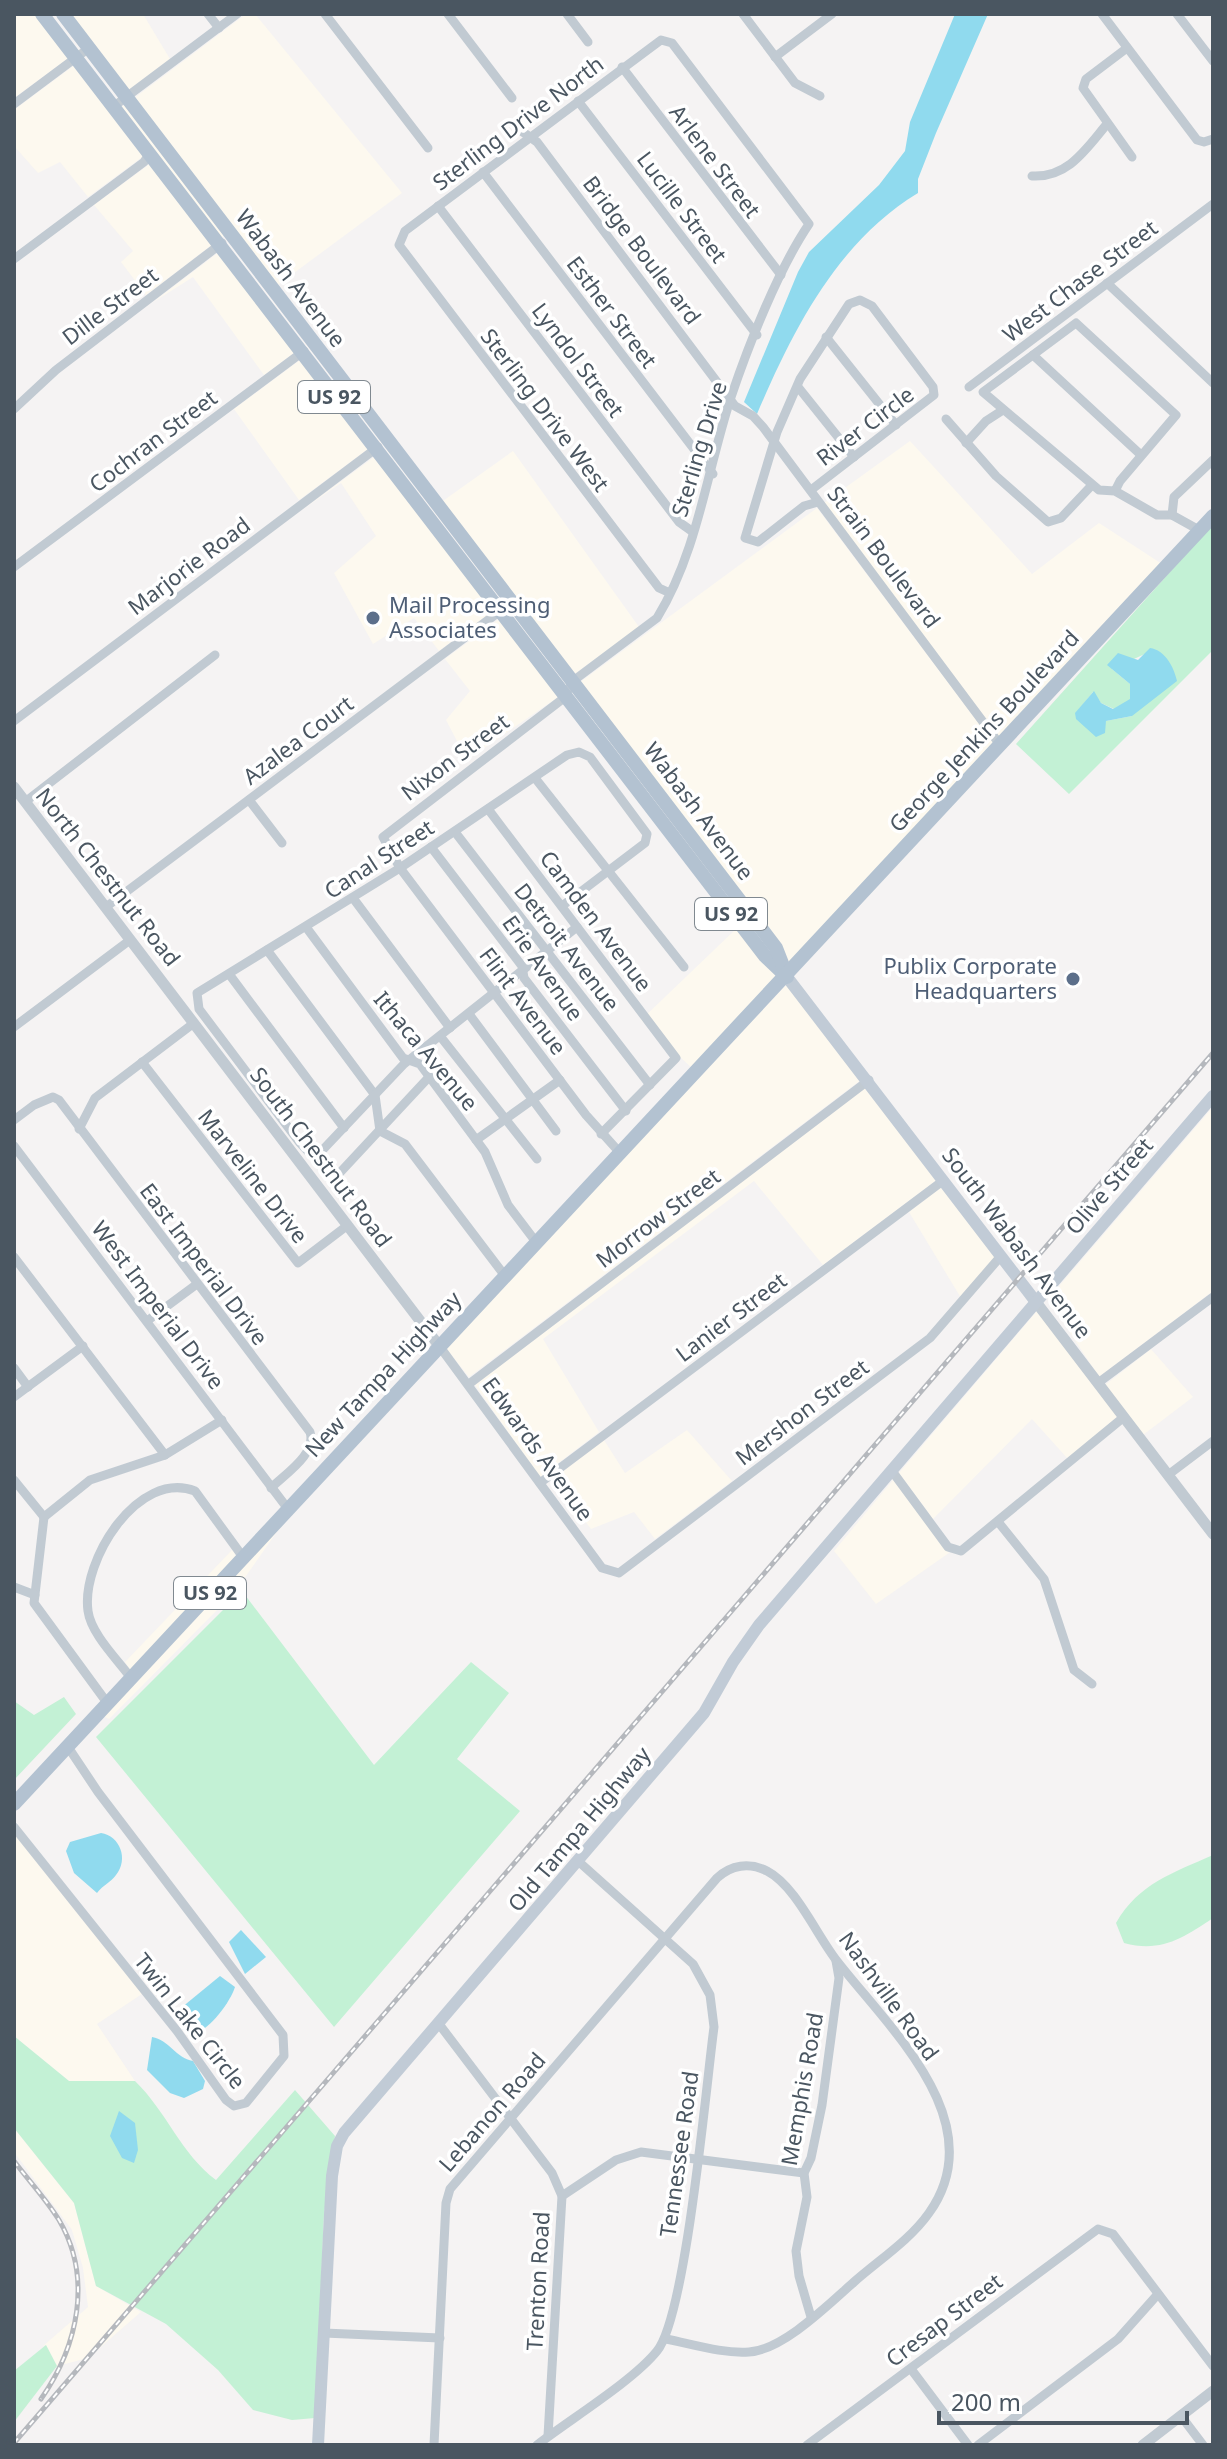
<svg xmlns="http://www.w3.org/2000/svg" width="1227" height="2459" font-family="'Noto Sans',sans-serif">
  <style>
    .commercial { fill: #fdf9ef }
    .green { fill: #c3f1d5; fill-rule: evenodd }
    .water { fill: #90daee }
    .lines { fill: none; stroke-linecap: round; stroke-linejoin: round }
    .minor { stroke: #c1cad2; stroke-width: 9 }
    .tertiary { stroke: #c1cad2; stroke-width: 11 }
    .secondary { stroke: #c1cbd6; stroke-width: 12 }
    .primary { stroke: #b3c2d1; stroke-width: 14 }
    .rail-casing { stroke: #b5b8bd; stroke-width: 5 }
    .rail { stroke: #fff; stroke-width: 2; stroke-dasharray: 6; stroke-linecap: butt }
    .service-dot { fill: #5c6f8a; stroke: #fff; stroke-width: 3 }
    .labels { text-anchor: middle; stroke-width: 7; stroke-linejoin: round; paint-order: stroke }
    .shield { fill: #fff; stroke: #808990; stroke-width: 2 }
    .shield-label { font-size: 20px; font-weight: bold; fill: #4a5661 }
    .street-label { font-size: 22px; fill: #4a5661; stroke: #fff }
    .service-label { font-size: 22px; fill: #4e5e75; stroke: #fff; text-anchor: start }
  </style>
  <rect width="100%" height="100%" fill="#f5f3f3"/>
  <g class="commercial">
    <path d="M 14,14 L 37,14 L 70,57 L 14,98 Z"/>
    <path d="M 68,14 L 143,14 L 170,59 L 127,91 Z"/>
    <path d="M 246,14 L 255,14 L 402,193 L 275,287 L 133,99 Z"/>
    <path d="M 76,64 L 145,155 L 88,197 L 60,162 L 38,173 L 14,146 L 14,110 Z"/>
    <path d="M 126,104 L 225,235 L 220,239 L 120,108 Z"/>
    <path d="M 151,163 L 213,244 L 146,295 L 121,262 L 133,251 L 94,205 Z"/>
    <path d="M 219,252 L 295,352 L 264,375 L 193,277 L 152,303 Z"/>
    <path d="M 300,360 L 368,449 L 299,500 L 234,409 Z"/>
    <path d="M 910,441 L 1032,574 L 1099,523 L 1162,564 L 1001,739 L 824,503 Z"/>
    <path d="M 513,451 L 639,627 L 573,675 L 440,503 Z"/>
    <path d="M 374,457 L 493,611 L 439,651 L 414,618 L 373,644 L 334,573 L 376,536 L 341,483 L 305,508 Z"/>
    <path d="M 817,508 L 995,745 L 788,968 L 579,683 Z"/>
    <path d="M 499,619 L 558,697 L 467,760 L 446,720 L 470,691 L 445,659 Z"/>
    <path d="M 737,928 L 781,977 L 694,1070 L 641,1020 Z"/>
    <path d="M 787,984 L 862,1079 L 469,1377 L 446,1348 Z"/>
    <path d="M 868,1086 L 938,1179 L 823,1265 L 754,1181 L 543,1339 L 599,1432 L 540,1477 L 475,1385 Z"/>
    <path d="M 1212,1108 L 1213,1291 L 1099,1377 L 1048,1299 Z"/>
    <path d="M 943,1186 L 996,1256 L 961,1298 L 909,1212 Z"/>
    <path d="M 1037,1311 L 1118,1416 L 1068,1459 L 1032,1419 L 933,1519 L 899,1473 Z"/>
    <path d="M 1151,1349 L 1193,1397 L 1143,1435 L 1105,1385 Z"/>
    <path d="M 687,1430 L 732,1481 L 655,1539 L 634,1512 L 591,1529 L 553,1479 L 604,1440 L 625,1473 Z"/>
    <path d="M 893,1480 L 949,1553 L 876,1604 L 834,1551 Z"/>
    <path d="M 288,1516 L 234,1593 L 109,1719 L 103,1716 Z"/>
    <path d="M 232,1550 L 237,1557 L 131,1671 L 125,1662 Z"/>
    <path d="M 14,1834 L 142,1994 L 97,2024 L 135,2081 L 69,2081 L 14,2036 Z"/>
    <path d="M 14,2128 L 74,2203 L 96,2286 L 141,2312 L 88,2358 L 57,2366 L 46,2345 L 43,2346 L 88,2307 L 83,2268 L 72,2230 L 14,2152 Z"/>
  </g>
  <g class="green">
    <path d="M 1213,524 L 1213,650 L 1069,794 L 1016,744 ZM 1147,653 L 1132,716 L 1106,721 L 1104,726 L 1076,713 L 1093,692 L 1101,703 L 1114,709 L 1130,700 L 1130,684 L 1112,669 Z"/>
    <path d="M 242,1591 L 374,1765 L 471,1662 L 509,1693 L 457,1759 L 520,1811 L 334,2027 L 96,1737 Z"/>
    <path d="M 64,1697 L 76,1714 L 14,1780 L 14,1701 L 34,1715 Z"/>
    <path d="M 1213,1855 L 1213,1918 C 1183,1938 1161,1953 1124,1943 L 1116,1923 C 1139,1883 1173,1873 1213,1855 Z"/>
    <path d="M 14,2036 L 69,2081 L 135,2081 C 167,2112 181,2154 216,2180 L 295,2090 L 335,2136 L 324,2214 L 315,2418 L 292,2420 L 253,2410 L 218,2370 L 166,2324 L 96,2286 L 74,2203 L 14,2128 Z"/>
    <path d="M 46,2345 L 57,2366 L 14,2422 L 14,2371 Z"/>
  </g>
  <g class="water">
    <path d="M 955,14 L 988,14 L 936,133 L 918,179 L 918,193 C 837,242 793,330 757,414 L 744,402 L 798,272 L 809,252 L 879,185 L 905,151 L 910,122 Z"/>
    <path d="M 1150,648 C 1165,650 1174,667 1177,681 L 1132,716 L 1106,721 L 1105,733 L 1096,737 L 1076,719 L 1075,713 L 1094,691 L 1101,703 L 1113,709 L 1130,699 L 1130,684 L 1107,665 L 1118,653 L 1138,660 Z"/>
    <path d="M 101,1833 C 120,1836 129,1859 116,1875 C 111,1882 103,1885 97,1893 L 74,1873 L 66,1851 L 70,1842 Z"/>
    <path d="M 241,1930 L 266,1957 L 245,1974 L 229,1942 Z"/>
    <path d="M 220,1976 L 235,1987 C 230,2003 206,2035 189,2035 L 180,2026 L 181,2008 Z"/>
    <path d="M 152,2037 C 169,2040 176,2058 193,2061 L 205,2081 L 203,2089 L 184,2098 L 170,2093 L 147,2070 Z"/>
    <path d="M 119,2111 L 135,2123 L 138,2150 L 134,2163 L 122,2158 L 110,2136 Z"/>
  </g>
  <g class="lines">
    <g class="minor">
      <path d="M 208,14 L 219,28"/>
      <path d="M 325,14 L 428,148"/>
      <path d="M 448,14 L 512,98"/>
      <path d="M 567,14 L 588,42"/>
      <path d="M 743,14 L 795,83 L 820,96"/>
      <path d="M 1102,14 L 1197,140 L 1204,142 L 1213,139"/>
      <path d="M 1177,14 L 1213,61"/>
      <path d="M 1127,48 L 1086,79 L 1083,88 L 1132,157"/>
      <path d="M 775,57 L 832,14"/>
      <path d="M 622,67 L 781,275"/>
      <path d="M 578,101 L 757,335"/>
      <path d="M 14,104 L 89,48"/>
      <path d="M 113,107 L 237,14"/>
      <path d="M 520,130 L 537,142 L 735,406 L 753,416 L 763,427 L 1001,746"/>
      <path d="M 483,172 L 713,474"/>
      <path d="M 1032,176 C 1068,178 1086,149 1107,124"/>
      <path d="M 438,206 L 679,522 L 693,532"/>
      <path d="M 14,259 L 144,162 L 150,153"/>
      <path d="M 1107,283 L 1213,383"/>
      <path d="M 826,337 L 896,425"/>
      <path d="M 1033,355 L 1141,455"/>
      <path d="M 798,387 L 854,457"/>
      <path d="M 969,387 L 1213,204"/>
      <path d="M 14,409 L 56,370 L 222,243"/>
      <path d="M 946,419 L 996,476 L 1048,522 L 1061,518 L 1092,485"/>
      <path d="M 966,443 L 986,421 L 1003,410"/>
      <path d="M 811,490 L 934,395 L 933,387 L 872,306 L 860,300 L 849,304 L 800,379 L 777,432 L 745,538 L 758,542 L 804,506 L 818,502"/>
      <path d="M 1115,491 L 1120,481 L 1176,415 L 1076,323 L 983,392 L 1099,490 L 1115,491 L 1157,515 L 1172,515 L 1199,530"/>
      <path d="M 1172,515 L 1174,497 L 1213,460"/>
      <path d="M 14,567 L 304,351"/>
      <path d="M 14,721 L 378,447"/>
      <path d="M 535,778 L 684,967"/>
      <path d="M 249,800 L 282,843"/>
      <path d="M 25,802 L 215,655"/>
      <path d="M 488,809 L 676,1058 L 601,1134"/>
      <path d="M 455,832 L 650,1085"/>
      <path d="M 431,847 L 522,966 L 524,978 L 626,1111"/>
      <path d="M 353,898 L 450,1028"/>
      <path d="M 106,907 L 512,602"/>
      <path d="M 306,927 L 403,1058 L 420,1064 L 485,1152 L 508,1205 L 536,1242"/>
      <path d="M 267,950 L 375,1095 L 380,1131 L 405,1144 L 505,1276"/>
      <path d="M 229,974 L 344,1128"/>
      <path d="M 469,1014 L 556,1131"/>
      <path d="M 14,1027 L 130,940"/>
      <path d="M 440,1036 L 537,1159"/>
      <path d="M 142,1062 L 298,1263 L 348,1225"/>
      <path d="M 429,1077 L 334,1179 L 300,1143 L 199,1009 L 197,993 L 400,868 L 567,755 L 579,752 L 590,757 L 647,834 L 645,843 L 562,906"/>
      <path d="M 14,1120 L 34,1105 L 53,1097 L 59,1100 L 310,1432 C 317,1454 285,1474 271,1488"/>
      <path d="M 79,1129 L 95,1098 L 194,1023"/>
      <path d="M 476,1140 L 560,1080"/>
      <path d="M 14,1146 L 288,1509"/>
      <path d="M 621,1154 L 586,1115 L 400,868 L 383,837 L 564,698 L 573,681 L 657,618 C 698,551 707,470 731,397 C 749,344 778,270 809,224 L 672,43 L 661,40 L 405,231 L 399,245 L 659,588 L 670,593"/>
      <path d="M 315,1158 L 404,1064 L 577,927"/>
      <path d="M 14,1257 L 165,1455"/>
      <path d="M 147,1321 L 197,1284"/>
      <path d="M 440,1347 L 602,1568 L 619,1573 L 930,1338 L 1001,1256"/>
      <path d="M 14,1368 L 28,1387"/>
      <path d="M 1098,1383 L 1213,1297"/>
      <path d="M 469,1384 L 869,1080"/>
      <path d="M 14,1397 L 83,1346"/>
      <path d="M 892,1471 L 948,1547 L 961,1551 L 1124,1417"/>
      <path d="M 1168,1475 L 1213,1441"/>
      <path d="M 14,1480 L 44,1517"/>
      <path d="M 540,1483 L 944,1180"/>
      <path d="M 44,1517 L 34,1603 L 108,1704"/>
      <path d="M 44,1517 L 90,1480 L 165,1455 L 222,1420"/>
      <path d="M 999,1523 L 1044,1579 L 1074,1670 L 1092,1684"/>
      <path d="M 14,1587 L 35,1595"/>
      <path d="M 131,1678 C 118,1660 91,1634 88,1611 C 81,1561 138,1469 195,1491 L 243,1557"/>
      <path d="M 14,1827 L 177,2031 L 226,2100 L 234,2106 L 246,2103 L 284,2056 L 283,2035 L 98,1792 L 68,1747"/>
      <path d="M 439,2024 L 552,2173 L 562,2196 L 548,2436"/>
      <path d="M 562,2196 L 616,2160 L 641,2152 L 804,2173"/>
      <path d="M 811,2317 L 799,2276 L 796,2251 L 807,2197 L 804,2173 L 811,2158 L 822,2105 L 839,1978 L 836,1961"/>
      <path d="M 324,2333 L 440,2338"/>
      <path d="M 911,2369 L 968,2445"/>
      <path d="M 1181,2416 L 1203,2445"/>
      <path d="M 434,2445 L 446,2203 L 450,2189 L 717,1878 C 731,1865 749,1862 767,1871 C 796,1886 817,1936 837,1961 C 888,2027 994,2122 929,2213 C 910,2240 879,2260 854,2282 C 829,2304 783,2350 749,2352 C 723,2354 692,2344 666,2339"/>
      <path d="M 537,2445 C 569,2420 633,2381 657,2351 C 686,2316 706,2086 714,2027 L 710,1995 L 693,1964 L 578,1861"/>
      <path d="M 807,2445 L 1098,2229 L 1113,2234 L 1213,2366"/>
      <path d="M 978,2445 L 1118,2339 L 1158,2294"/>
    </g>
    <g class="tertiary">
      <path d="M 14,787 L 440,1347"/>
      <path d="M 1036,1302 L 1213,1534"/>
      <path d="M 1143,2445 L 1213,2391"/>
    </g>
    <g class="secondary">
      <path d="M 787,977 L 1036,1302"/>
      <path d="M 318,2445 L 332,2176 L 337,2146 L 344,2133 L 704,1713 L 733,1662 L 759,1625 L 1213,1096"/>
    </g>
    <g class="primary">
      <path d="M 42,14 L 765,956 L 787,977"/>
      <path d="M 63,14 L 776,948 L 785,971"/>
      <path d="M 14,1804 C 417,1377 812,944 1213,516"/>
    </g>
    <defs>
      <g id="rail">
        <path d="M 14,2161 C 29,2181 46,2199 59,2220 C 93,2278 78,2346 41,2399"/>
        <path d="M 14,2443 L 1213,1053"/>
      </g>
    </defs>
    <use href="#rail" class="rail-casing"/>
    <use href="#rail" class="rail"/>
  </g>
  <g class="service-dot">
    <circle cx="373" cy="618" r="8"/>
    <circle cx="1073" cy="979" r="8"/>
  </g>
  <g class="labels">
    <g class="shield">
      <rect x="298" y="381" width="72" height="32" rx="6"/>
      <rect x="695" y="898" width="72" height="32" rx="6"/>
      <rect x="174" y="1577" width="72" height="32" rx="6"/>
    </g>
    <g class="shield-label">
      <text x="334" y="404">US 92</text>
      <text x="731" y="921">US 92</text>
      <text x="210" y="1600">US 92</text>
    </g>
    <g class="street-label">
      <text transform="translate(518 123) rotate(-37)" y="8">Sterling Drive North</text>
      <text transform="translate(715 161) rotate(53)" y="8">Arlene Street</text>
      <text transform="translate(682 207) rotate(53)" y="8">Lucille Street</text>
      <text transform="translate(642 250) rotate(53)" y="8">Bridge Boulevard</text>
      <text transform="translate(291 278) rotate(53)" y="8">Wabash Avenue</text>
      <text transform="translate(1080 281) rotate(-37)" y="8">West Chase Street</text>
      <text transform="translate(110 306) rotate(-37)" y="8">Dille Street</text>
      <text transform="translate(612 312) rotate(53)" y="8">Esther Street</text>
      <text transform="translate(578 360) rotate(53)" y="8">Lyndol Street</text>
      <text transform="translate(545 410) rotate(53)" y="8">Sterling Drive West</text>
      <text transform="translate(865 426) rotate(-37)" y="8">River Circle</text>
      <text transform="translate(153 441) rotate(-37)" y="8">Cochran Street</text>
      <text transform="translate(699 449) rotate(-73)" y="8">Sterling Drive</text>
      <text transform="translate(884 557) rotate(53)" y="8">Strain Boulevard</text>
      <text transform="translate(189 566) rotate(-37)" y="8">Marjorie Road</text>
      <text transform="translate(984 731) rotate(-47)" y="8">George Jenkins Boulevard</text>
      <text transform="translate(298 740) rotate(-37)" y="8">Azalea Court</text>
      <text transform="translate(455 757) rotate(-37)" y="8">Nixon Street</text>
      <text transform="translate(699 811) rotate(53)" y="8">Wabash Avenue</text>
      <text transform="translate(379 859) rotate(-33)" y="8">Canal Street</text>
      <text transform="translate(108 877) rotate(52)" y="8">North Chestnut Road</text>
      <text transform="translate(596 921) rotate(53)" y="8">Camden Avenue</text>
      <text transform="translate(567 947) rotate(52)" y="8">Detroit Avenue</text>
      <text transform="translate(543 968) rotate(55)" y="8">Erie Avenue</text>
      <text transform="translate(523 1001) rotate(53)" y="8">Flint Avenue</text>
      <text transform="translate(426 1051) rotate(50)" y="8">Ithaca Avenue</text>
      <text transform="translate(321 1157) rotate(53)" y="8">South Chestnut Road</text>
      <text transform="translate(253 1176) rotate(52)" y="8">Marveline Drive</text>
      <text transform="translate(1109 1186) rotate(-49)" y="8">Olive Street</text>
      <text transform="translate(658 1218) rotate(-37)" y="8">Morrow Street</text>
      <text transform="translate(1017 1243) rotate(53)" y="8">South Wabash Avenue</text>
      <text transform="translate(204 1264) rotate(53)" y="8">East Imperial Drive</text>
      <text transform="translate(158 1305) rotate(53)" y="8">West Imperial Drive</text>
      <text transform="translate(731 1317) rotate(-37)" y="8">Lanier Street</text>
      <text transform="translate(383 1374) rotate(-47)" y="8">New Tampa Highway</text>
      <text transform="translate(802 1412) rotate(-37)" y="8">Mershon Street</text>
      <text transform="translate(538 1449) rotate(54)" y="8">Edwards Avenue</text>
      <text transform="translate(579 1829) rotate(-50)" y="8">Old Tampa Highway</text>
      <text transform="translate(889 1996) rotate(54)" y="8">Nashville Road</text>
      <text transform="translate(190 2021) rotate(52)" y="8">Twin Lake Circle</text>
      <text transform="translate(802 2089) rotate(-80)" y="8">Memphis Road</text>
      <text transform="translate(492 2112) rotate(-49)" y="8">Lebanon Road</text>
      <text transform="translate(679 2154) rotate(-82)" y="8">Tennessee Road</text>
      <text transform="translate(538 2281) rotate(-87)" y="8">Trenton Road</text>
      <text transform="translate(944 2320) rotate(-37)" y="8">Cresap Street</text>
    </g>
    <g class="service-label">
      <text x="389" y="613">Mail Processing<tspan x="389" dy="25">Associates</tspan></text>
      <text x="1057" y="974" text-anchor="end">Publix Corporate<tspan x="1057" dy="25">Headquarters</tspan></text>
    </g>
  </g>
  <rect width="1227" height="2459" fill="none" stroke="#4a5661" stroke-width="32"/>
  <path d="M939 2411v12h248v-12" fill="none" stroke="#4a5661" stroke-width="4"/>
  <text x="951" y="2411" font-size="24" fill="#4a5661" stroke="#ffffff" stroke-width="6" paint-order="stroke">200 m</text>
</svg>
